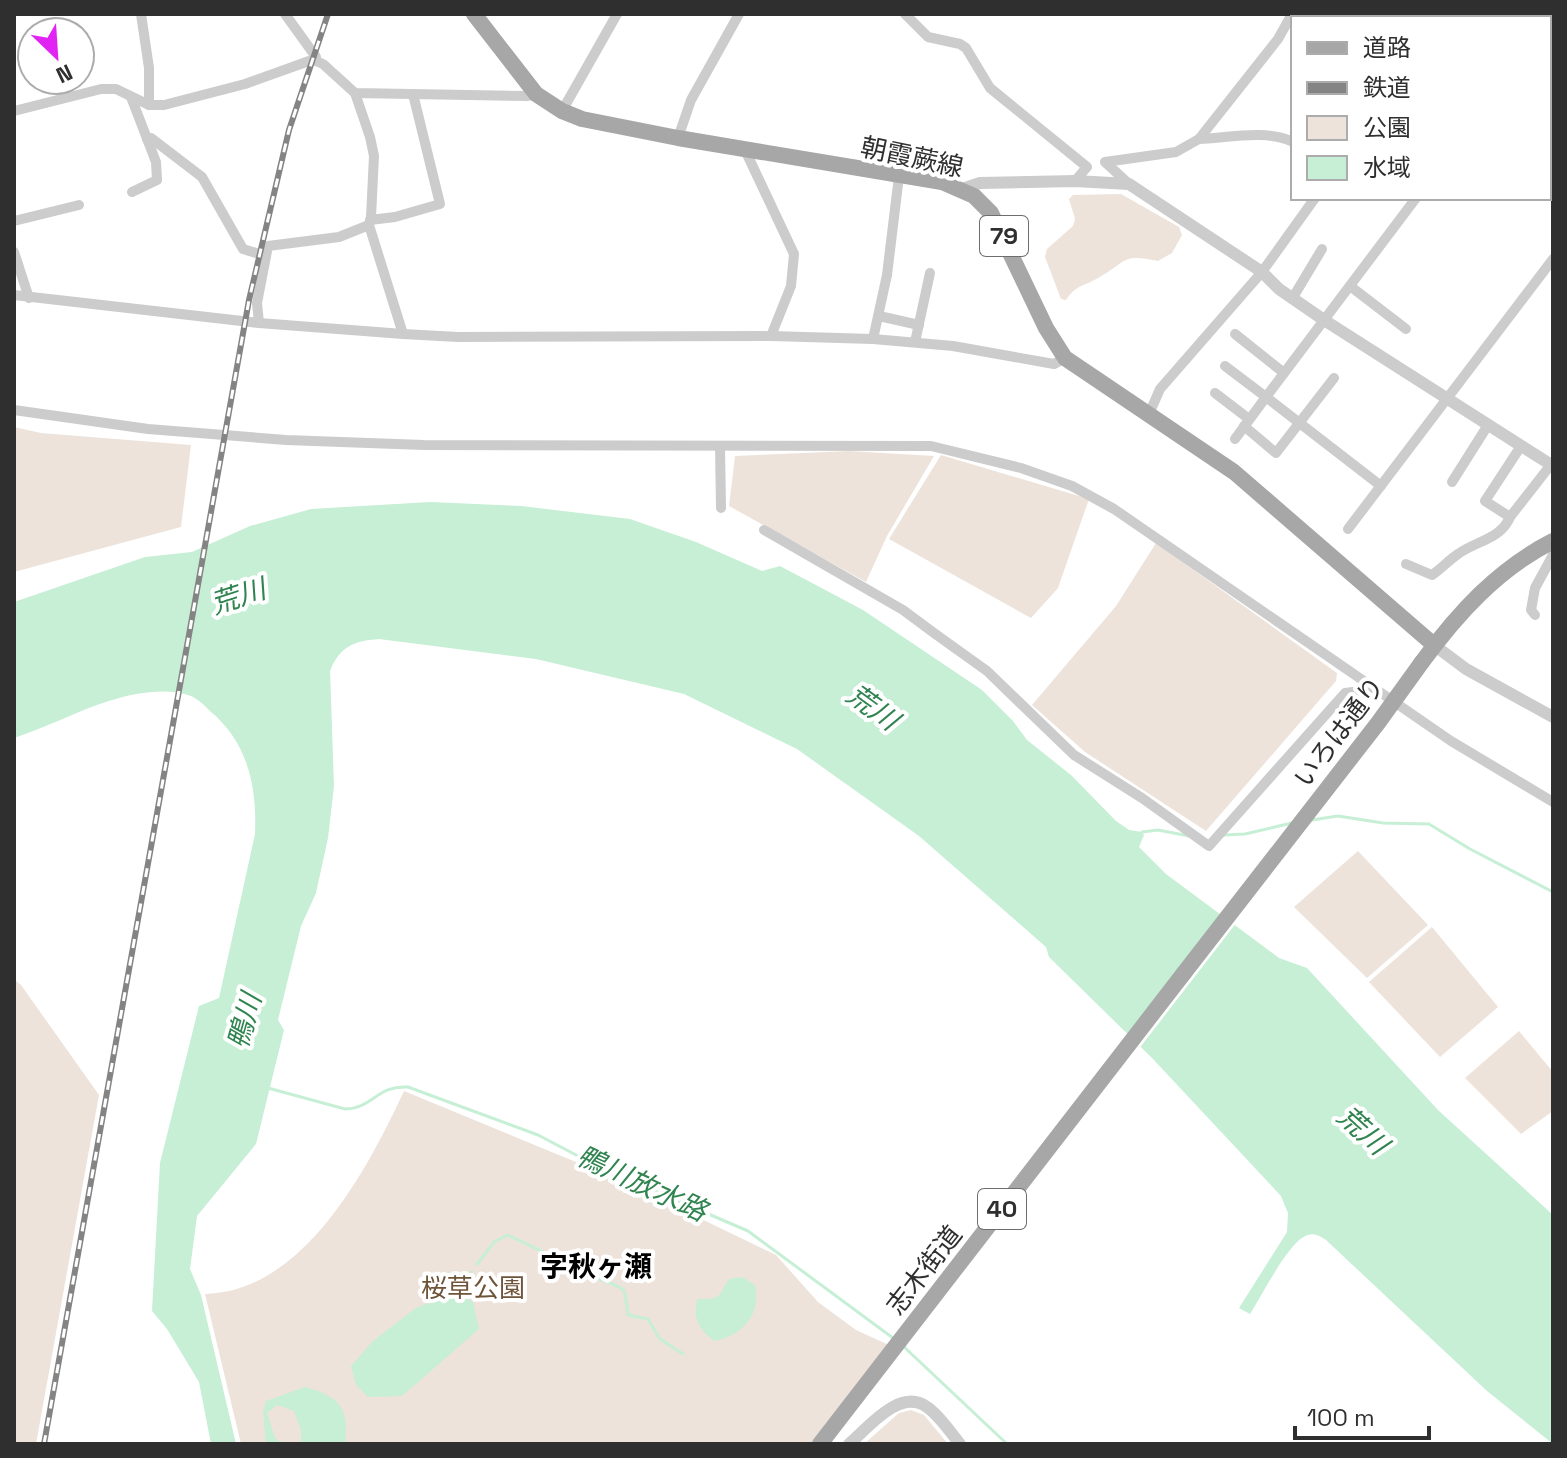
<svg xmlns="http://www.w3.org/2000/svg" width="1567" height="1458" font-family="'Space Grotesk','Noto Sans JP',sans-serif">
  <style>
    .green { fill: #ede3db }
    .water { fill: #c6efd5 }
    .pier { fill: #fff }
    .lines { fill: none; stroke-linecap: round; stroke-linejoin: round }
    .stream { stroke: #c6efd5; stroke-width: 3 }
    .minor { stroke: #ccc; stroke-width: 10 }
    .tertiary { stroke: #ccc; stroke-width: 12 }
    .primary { stroke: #a7a7a7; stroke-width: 16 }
    .rail-casing { stroke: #848484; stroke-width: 6 }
    .rail { stroke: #fff; stroke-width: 3; stroke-dasharray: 9; stroke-linecap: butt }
    .primary-bridge { stroke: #a7a7a7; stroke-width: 16 }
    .labels { text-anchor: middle; stroke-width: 8; stroke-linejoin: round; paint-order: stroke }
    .shield { fill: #fff; stroke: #6d6d6d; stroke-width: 2 }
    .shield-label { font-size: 24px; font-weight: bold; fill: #2f2f2f }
    .street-label { font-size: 26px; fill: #2f2f2f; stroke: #fff }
    .park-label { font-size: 26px; fill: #6e5438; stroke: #fff }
    .water-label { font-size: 28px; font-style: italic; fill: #308450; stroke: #fff }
    .neighbourhood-label { font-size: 28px; font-weight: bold; fill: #000; stroke: #fff }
  </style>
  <rect width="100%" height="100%" fill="#fff"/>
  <g class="green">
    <path d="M 1121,194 L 1179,227 L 1182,235 L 1172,253 L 1158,261 C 1121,253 1127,262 1098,278 C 1083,287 1077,284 1066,300 L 1061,299 L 1045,257 L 1047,249 L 1073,226 L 1075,219 L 1069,199 L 1073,195 Z"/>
    <path d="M 14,427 L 41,433 L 191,445 L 181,527 L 14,572 Z"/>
    <path d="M 849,451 L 934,456 L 887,536 L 866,582 L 729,506 L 735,456 Z"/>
    <path d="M 941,455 L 1089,499 L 1058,588 L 1031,618 L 889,539 Z"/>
    <path d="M 1156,543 L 1337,673 L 1336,681 L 1206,831 L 1085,752 L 1032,705 L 1116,606 Z"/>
    <path d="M 1358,851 L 1428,925 L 1367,978 L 1294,907 Z"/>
    <path d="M 1432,927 L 1498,1007 L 1440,1057 L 1369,982 Z"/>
    <path d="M 14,979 L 21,985 L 99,1095 L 36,1444 L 14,1444 Z"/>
    <path d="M 1519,1031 L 1553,1072 L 1553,1111 L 1521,1134 L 1465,1078 Z"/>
    <path d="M 404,1091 L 627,1183 L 776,1255 L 818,1302 L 856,1330 L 889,1345 L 813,1444 L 241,1444 L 205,1294 C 304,1292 368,1168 404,1091 Z"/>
    <path d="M 911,1410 L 924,1415 L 948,1444 L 864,1444 L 899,1413 Z"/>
  </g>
  <g class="water">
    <path d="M 430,502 L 521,506 L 630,519 L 696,542 L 762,571 L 780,566 L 863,610 L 982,690 L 1013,721 L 1027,740 L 1071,775 L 1116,821 L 1129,830 L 1142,832 L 1144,835 L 1139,847 L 1166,874 L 1279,958 L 1307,968 L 1438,1110 L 1553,1215 L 1553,1444 L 1487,1391 L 1326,1240 C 1320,1236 1315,1233 1308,1235 C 1290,1239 1261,1297 1250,1314 L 1239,1308 L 1287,1232 L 1288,1213 L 1281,1196 L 1152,1058 L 1049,957 L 1046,947 L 919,836 L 797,749 L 684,694 L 536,659 L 379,639 C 354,641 340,646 330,671 L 334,786 L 328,838 L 316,893 L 301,926 L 278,1020 L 284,1030 L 256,1144 L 197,1216 L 190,1269 L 201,1295 L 236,1444 L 211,1444 L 199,1382 L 167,1329 L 152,1311 L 160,1163 L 199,1006 L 219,998 L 255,834 C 257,786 248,743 210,711 C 205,706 198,699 191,696 C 168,687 135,693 112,700 C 79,710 48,727 14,738 L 14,602 L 145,557 L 192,552 L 250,526 L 311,509 Z"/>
    <path d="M 742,1277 L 755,1285 C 762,1314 742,1336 714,1341 C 698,1328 693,1318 697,1299 C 722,1299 717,1298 729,1279 Z"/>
    <path d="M 458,1292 L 473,1302 L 479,1329 L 402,1396 L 368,1397 L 356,1385 L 351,1366 L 373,1341 L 416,1308 Z"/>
    <path d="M 305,1387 C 339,1396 350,1408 345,1444 L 301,1444 L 301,1430 L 294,1411 L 277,1405 L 267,1413 L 275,1438 L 283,1444 L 266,1444 L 263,1412 L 266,1401 Z"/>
  </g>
  <path class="pier" d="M 1224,912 L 1237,922 L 1138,1050 L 1126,1039 Z"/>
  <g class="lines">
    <g class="stream">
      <path d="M 1312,820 L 1338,816 L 1383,823 L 1429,824 L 1470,849 L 1553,892"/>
      <path d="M 1142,832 L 1158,830 L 1189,836"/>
      <path d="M 1225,835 L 1245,834 L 1292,823"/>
      <path d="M 268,1088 L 345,1109 C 372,1109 377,1085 408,1087 L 538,1135 L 597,1166 L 748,1231 L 893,1338"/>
      <path d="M 477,1264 L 495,1241 L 508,1235 L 581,1270"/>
      <path d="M 597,1278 C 628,1291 624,1283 628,1315 L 648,1319 L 660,1339 L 683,1354"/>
      <path d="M 458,1292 L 471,1272"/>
      <path d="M 902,1345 L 1007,1444"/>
    </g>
    <g class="minor">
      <path d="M 141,14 L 149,68 L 149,105"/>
      <path d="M 285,14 L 316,57 L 316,61 L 323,64 L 355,93 L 527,96 L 536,94"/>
      <path d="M 905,14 L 928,37 L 960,44 L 966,48 L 990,88 L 1087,167 L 1075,181"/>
      <path d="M 1479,18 L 1483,14"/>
      <path d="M 1549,23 L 1553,19"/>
      <path d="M 355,93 L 370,137 L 374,156 L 371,217 L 369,225 L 403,334"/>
      <path d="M 131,97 L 156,162 L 157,180 L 132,192"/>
      <path d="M 14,111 L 101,89 L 116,89 L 149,105 L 164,105 L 245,84 L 309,61 L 316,61"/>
      <path d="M 562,111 L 617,14"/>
      <path d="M 678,138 L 691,100 L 739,14"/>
      <path d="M 147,139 L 151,138 L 202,177 L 243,249 L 266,256"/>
      <path d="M 1199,139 C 1227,138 1268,129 1293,142"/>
      <path d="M 745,150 L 794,254 L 791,286 L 771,336"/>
      <path d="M 1549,166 L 1553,170"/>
      <path d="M 1129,184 L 1105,162 L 1176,152 L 1199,139 L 1278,39 L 1292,14"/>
      <path d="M 370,220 L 395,217 L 440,204 L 413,94"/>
      <path d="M 14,221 L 79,205"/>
      <path d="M 14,252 L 29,298"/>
      <path d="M 1350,286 L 1406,329"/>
      <path d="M 14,295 L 259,323 L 403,334 L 458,337 L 771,336 L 873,339 L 953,346 L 1054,364 L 1065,358"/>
      <path d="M 1292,299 L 1322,249"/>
      <path d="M 879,316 L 919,325"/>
      <path d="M 259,323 L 257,303 L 268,246 L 339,237 L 369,225"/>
      <path d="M 1235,334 L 1284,373"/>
      <path d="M 873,339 L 887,275 L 899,176"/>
      <path d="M 915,342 L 930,273"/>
      <path d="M 1225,366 L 1266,397 L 1416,198"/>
      <path d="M 1215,393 L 1249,419"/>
      <path d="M 14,410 L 148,429 L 286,440 L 424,445 L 931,446 L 1021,468 L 1072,486 L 1114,509 L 1451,741 L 1553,802"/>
      <path d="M 1149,414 L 1160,389 L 1262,272 L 1315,198"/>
      <path d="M 1244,426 L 1276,453 L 1334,378"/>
      <path d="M 1235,439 L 1266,397 L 1381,486"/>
      <path d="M 720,446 L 721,508"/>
      <path d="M 1521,446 L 1485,501 L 1510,517 L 1553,462"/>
      <path d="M 1452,482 L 1488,425"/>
      <path d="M 1348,529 L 1553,259"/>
      <path d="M 764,530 L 903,610 L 934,633 L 987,671 L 1074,755 L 1142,798 L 1209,846 L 1345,693 L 1376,689"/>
      <path d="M 1406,564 L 1432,575 C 1441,569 1449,560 1458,554 C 1476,541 1501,539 1510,517"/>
      <path d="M 1535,615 L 1531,610 L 1535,588 L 1553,555"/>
    </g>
    <g class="tertiary">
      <path d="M 962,189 L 980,183 L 1075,181 L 1129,184 L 1262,272 L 1279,289 L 1324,320 L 1553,466"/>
      <path d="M 1434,645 L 1466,669 L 1553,717"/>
      <path d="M 849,1444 C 868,1428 900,1387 927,1407 C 940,1416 950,1432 960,1444"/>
    </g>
    <g class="primary">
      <path d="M 474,14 L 536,94 L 562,111 L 582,119 L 678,138 L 942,182 L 974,196 L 991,213 L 1046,328 L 1065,358 L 1234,472 L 1434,645"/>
      <path d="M 1422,662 C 1458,613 1498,569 1553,541"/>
      <path d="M 820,1444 L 1184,973"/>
    </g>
    <defs>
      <path id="rail" d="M 44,1444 L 249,300 L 289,130 L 328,14"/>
    </defs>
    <use href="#rail" class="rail-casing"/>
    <use href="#rail" class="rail"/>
    <path class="primary-bridge" d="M 1184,973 L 1378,723 L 1422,662"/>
  </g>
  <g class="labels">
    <g class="shield">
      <rect x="980" y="216" width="48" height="40" rx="6"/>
      <rect x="978" y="1189" width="48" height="40" rx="6"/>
    </g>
    <g class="shield-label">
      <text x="1004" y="244">79</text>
      <text x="1002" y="1217">40</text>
    </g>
    <g class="street-label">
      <text transform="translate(912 157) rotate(12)" y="9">朝霞蕨線</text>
      <text transform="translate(1339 732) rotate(-53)" y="9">いろは通り</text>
      <text transform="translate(924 1270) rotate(-52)" y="9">志木街道</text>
    </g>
    <g class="park-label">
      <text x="473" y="1297">桜草公園</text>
    </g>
    <g class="water-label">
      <text transform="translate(238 596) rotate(-18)" y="10">荒川</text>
      <text transform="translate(873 707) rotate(36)" y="10">荒川</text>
      <text transform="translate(244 1021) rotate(-74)" y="10">鴨川</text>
      <text transform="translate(1363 1130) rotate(42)" y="10">荒川</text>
      <text transform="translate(642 1183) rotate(25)" y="10">鴨川放水路</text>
    </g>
    <g class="neighbourhood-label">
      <text x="596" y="1276">字秋ヶ瀬</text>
    </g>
  </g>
  <rect width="1567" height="1458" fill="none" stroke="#2f2f2f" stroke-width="32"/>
  <rect x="1291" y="16" width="260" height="184" fill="#ffffff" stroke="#acacac" stroke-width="2"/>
  <rect x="1307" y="42" width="40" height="12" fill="#a7a7a7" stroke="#acacac" stroke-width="2"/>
  <text x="1363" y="56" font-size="24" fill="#2f2f2f">道路</text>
  <rect x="1307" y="82" width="40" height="12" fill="#848484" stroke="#acacac" stroke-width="2"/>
  <text x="1363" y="96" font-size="24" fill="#2f2f2f">鉄道</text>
  <rect x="1307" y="116" width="40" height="24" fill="#ede3db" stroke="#acacac" stroke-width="2"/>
  <text x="1363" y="136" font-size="24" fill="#2f2f2f">公園</text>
  <rect x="1307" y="156" width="40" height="24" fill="#c6efd5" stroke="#acacac" stroke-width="2"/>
  <text x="1363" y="176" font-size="24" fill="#2f2f2f">水域</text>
  <g transform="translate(56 56) rotate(155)"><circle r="38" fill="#ffffff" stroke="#acacac" stroke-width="2"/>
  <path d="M0-6L14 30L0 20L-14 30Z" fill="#e123f3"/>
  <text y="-12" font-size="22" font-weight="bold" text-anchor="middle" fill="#2f2f2f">N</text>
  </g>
  <path d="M1295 1426v12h134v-12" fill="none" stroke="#2f2f2f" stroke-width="4"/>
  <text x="1307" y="1426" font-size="24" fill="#2f2f2f" stroke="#ffffff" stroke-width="6" paint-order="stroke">100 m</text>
</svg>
